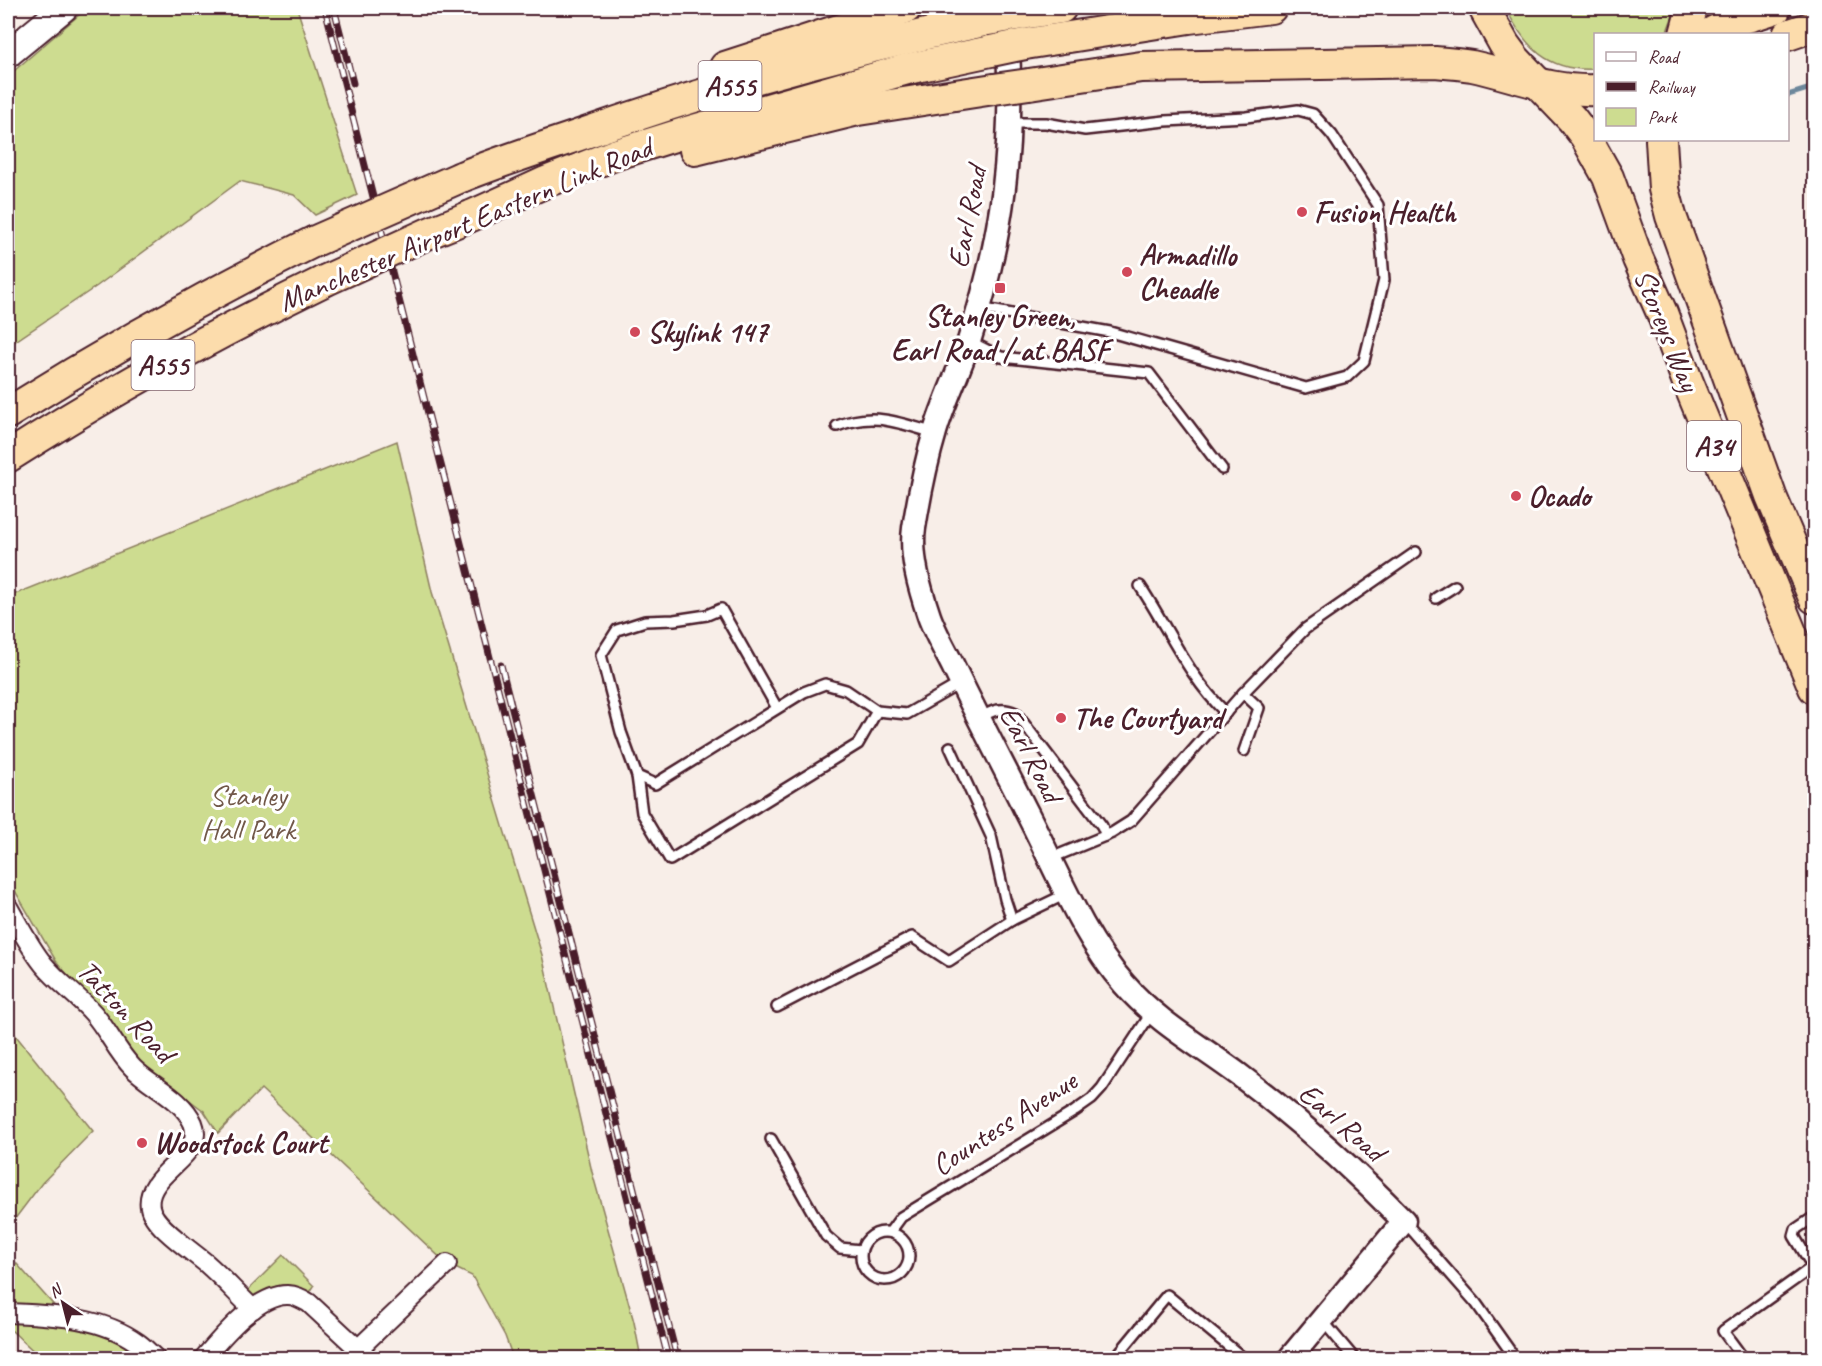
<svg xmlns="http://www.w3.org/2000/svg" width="1822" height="1366" font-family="Caveat,sans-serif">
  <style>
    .green { fill: #cddc90; stroke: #8c7e5e; stroke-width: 1.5 }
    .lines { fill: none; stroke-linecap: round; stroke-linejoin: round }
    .stream { stroke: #6d879b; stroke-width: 5 }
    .service-casing { stroke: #4a1f2b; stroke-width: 14 }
    .minor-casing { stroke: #4a1f2b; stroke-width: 22 }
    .tertiary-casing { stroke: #4a1f2b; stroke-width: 27 }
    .secondary-casing { stroke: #4a1f2b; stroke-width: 30 }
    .trunk-casing { stroke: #4a1f2b; stroke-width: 34 }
    .service { stroke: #fff; stroke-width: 9 }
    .minor { stroke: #fff; stroke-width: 18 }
    .tertiary { stroke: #fff; stroke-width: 22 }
    .secondary { stroke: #fff; stroke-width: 26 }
    .trunk { stroke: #fcdcac; stroke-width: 30 }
    .rail-casing { stroke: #4a1f2b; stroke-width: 7 }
    .rail { stroke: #fff; stroke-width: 4.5; stroke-dasharray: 14; stroke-linecap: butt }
    .trunk-bridge-casing { stroke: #4a1f2b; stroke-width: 34; stroke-linecap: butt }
    .trunk-bridge { stroke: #fcdcac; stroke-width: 30 }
    .poi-dot { fill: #d1495b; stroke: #fff; stroke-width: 2 }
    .labels { text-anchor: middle; stroke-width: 6; stroke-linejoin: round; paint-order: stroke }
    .shield { fill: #fff; stroke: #80626b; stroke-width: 1.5 }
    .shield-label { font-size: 28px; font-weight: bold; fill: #4a1f2b }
    .poi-label { font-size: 30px; font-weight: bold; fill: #4a1f2b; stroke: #fff; text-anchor: start }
    .street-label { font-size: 30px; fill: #4a1f2b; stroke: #fff }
    .park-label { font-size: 30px; fill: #715849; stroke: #fff }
  </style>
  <rect width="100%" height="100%" fill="#f8eee8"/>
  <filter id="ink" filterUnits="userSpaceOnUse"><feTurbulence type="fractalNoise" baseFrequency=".0167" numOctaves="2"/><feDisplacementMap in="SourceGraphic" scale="12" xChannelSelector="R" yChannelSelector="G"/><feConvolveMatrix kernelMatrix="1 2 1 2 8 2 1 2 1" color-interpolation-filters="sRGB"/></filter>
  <g filter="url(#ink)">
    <g class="green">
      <path d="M 87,8 L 297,8 L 357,195 L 315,215 L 294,195 L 240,181 L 97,286 L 8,346 L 8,76 Z"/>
      <path d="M 1506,8 L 1668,8 L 1675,10 L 1666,34 L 1596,34 L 1595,69 C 1549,72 1525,48 1506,8 Z"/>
      <path d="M 397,441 L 432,592 L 542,955 L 592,1172 L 634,1322 L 641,1358 L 513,1358 L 505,1336 L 472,1276 L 447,1264 L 261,1089 L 218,1133 L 204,1111 L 143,1065 L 56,961 L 8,879 L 8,597 Z"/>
      <path d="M 8,1026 L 93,1131 L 42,1183 L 8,1228 Z"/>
      <path d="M 8,1254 L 60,1312 L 132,1342 L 116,1358 L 41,1358 L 12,1331 L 8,1330 Z"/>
      <path d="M 283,1255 L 314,1286 L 309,1294 C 288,1279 275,1284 254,1297 L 247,1291 Z"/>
    </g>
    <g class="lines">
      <path class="stream" d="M 1788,95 L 1814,87"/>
      <defs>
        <g id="service">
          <path d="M 979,308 L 1110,332 L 1306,388 L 1347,377 L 1364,361 L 1384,280 L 1378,205 L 1332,135 L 1313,114 L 1298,110 L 1246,117 L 1165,121 L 1085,130 L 1046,123 L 1010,123"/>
          <path d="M 969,341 L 1001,357 L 1149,373 L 1222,469"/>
          <path d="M 837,426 C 874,411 898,423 935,433"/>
          <path d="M 1140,586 C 1168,628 1189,678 1226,713"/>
          <path d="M 1436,598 L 1455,586"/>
          <path d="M 1243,693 L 1259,708 L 1244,751"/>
          <path d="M 777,708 L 721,609 L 707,615 L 674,620 L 645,621 L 617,630 L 601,655 L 621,732 L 637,776 L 655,784 L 804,692 L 825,684 L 846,690 L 877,711 L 907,714 L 961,683"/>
          <path d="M 979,718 C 992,711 1001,706 1016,713 L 1102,826 L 1106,836"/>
          <path d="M 950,747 L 991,836 L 1005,899 L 1012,920"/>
          <path d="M 637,776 L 642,813 L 670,860 L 858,744 L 877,711"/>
          <path d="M 1051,858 L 1112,833 L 1131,821 L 1243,693 L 1305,629 L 1416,552"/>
          <path d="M 777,1007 L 912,937 L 949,961 L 1012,920 L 1066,894"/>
          <path d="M 771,1139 L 826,1236 L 840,1248 L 861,1250"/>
          <path d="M 1404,1221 L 1476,1303 L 1515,1358"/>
          <circle cx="885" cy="1256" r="24"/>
          <path d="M 890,1232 L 901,1217 L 1075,1111 L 1092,1099 L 1102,1088 L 1152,1012"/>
          <path d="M 1813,1267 L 1794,1236 L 1796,1229 L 1814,1217"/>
          <path d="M 1322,1320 L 1354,1358"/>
          <path d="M 1115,1358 L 1167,1295 L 1243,1358"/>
          <path d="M 1743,1358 L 1723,1331 L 1814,1266"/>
        </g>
        <g id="minor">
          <path d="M 8,907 C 19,926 30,948 44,965 C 58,982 78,996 93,1013 C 108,1030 117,1052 133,1068 C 151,1086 182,1098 193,1123 C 207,1156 144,1173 150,1207 C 153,1226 192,1251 207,1264 C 223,1278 237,1294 253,1309"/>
          <path d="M 8,1313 C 51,1315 101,1316 138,1343 C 144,1347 149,1353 155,1358"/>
          <path d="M 358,1349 L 447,1264"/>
          <path d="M 204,1358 C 222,1337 257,1294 288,1295 C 296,1295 302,1299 309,1303 L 368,1358"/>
        </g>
        <path id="tertiary" d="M 1007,33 C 1015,143 1003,237 969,341 C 959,372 944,401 935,432 C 926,462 919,497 914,528 C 910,556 920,589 929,616 C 935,633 945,650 953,666 C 976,714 1001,761 1025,809 C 1055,866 1081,935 1124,984 C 1156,1021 1199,1045 1238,1074 C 1298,1119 1352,1168 1404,1221 L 1290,1358"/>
        <path id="secondary" d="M 8,54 L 64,8"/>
        <g id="trunk">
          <path d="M 1484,8 L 1504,44 L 1515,59 L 1572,119 L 1585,136 L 1608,177 L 1638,259 L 1662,313 L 1687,380 L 1814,688"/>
          <path d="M 1022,14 L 1061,8"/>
          <path d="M 1685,34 L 1692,8"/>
          <path d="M 1709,34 L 1732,22 L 1776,8"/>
          <path d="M 1788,35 L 1814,26"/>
          <path d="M 1025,44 L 1189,18 L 1271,8"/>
          <path d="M 725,67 L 906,8"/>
          <path d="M 1029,84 L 1141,67 L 1435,62 C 1447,63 1460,64 1472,66 C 1514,75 1552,92 1596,90"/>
          <path d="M 1661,140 L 1664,189 L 1671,216 L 1771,496 L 1814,598"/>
          <path d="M 695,150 L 858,110 L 994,89"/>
          <path d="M 461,177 C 496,163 532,151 568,139 C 705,90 845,51 988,20"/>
          <path d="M 471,216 L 546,182 L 617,154 L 687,132 L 907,69 L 991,51"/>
          <path d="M 8,413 C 107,351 208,294 313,242"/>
          <path d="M 8,457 C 109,392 215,334 324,281"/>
        </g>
      </defs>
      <use href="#service" class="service-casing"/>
      <use href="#minor" class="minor-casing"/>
      <use href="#tertiary" class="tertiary-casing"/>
      <use href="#secondary" class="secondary-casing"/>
      <use href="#trunk" class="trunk-casing"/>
      <use href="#service" class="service"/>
      <use href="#minor" class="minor"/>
      <use href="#tertiary" class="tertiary"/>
      <use href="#secondary" class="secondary"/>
      <use href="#trunk" class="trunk"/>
      <defs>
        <g id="rail">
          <path d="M 325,8 L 668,1358"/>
          <path d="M 334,8 L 353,83"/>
          <path d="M 501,665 L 677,1358"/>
        </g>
      </defs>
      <use href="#rail" class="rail-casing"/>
      <use href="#rail" class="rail"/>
      <defs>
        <g id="trunk-bridge">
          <path d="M 988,20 L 1022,14"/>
          <path d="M 991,51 L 1025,44"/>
          <path d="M 994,89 L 1029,84"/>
          <path d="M 313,242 L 461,177"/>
          <path d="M 324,281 L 429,233 L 471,216"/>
        </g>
      </defs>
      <use href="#trunk-bridge" class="trunk-bridge-casing"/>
      <use href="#trunk-bridge" class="trunk-bridge"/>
    </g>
  </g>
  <g class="poi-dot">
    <circle cx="1302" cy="212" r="6"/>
    <circle cx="1127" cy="272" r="6"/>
    <rect x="994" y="282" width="12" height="12" rx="3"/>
    <circle cx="635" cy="332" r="6"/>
    <circle cx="1516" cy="496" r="6"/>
    <circle cx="1061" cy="718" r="6"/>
    <circle cx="142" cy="1143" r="6"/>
  </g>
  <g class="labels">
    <g class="shield">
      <rect x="698.5" y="61" width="63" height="50" rx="4.5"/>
      <rect x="131.5" y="340" width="63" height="50" rx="4.5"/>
      <rect x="1687" y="421" width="54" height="50" rx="4.5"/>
    </g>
    <g class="shield-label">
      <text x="730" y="96">A555</text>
      <text x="163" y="375">A555</text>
      <text x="1714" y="456">A34</text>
    </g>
    <g class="poi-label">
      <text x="1314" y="222">Fusion Health</text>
      <text x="1139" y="265">Armadillo<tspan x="1139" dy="34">Cheadle</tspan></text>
      <text x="1000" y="326" text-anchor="middle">Stanley Green,<tspan x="1000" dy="34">Earl Road / at BASF</tspan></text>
      <text x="647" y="342">Skylink 147</text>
      <text x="1528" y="506">Ocado</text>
      <text x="1073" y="728">The Courtyard</text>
      <text x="154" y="1153">Woodstock Court</text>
    </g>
    <g class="street-label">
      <text transform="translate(967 217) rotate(-79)" y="10">Earl Road</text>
      <text transform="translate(465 224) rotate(-23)" y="10">Manchester Airport Eastern Link Road</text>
      <text transform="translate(1667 330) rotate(68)" y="10">Storeys Way</text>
      <text transform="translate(1031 754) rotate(63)" y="10">Earl Road</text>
      <text transform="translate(126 1011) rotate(47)" y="10">Tatton Road</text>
      <text transform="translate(1342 1122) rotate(41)" y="10">Earl Road</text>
      <text transform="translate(1004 1123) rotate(-33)" y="10">Countess Avenue</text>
    </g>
    <g class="park-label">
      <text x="248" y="805">Stanley<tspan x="248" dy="34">Hall Park</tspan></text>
    </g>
  </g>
  <rect width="1822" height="1366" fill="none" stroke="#fff" stroke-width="30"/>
  <rect x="15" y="15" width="1792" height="1336" fill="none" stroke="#4a1f2b" stroke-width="2" filter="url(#ink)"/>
  <rect x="1594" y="33" width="195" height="108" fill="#ffffff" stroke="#b7a5aa" stroke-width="1.5"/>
  <rect x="1606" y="52" width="30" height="9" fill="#ffffff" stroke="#b7a5aa" stroke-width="1.5"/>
  <text x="1648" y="63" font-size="18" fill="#4a1f2b">Road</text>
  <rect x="1606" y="82" width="30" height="9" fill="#4a1f2b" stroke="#b7a5aa" stroke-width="1.5"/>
  <text x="1648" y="93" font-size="18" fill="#4a1f2b">Railway</text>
  <rect x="1606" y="108" width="30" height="18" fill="#cddc90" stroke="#b7a5aa" stroke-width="1.5"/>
  <text x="1648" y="123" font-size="18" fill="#4a1f2b">Park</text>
  <g transform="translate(63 1303) rotate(325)" stroke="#ffffff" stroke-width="4.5" paint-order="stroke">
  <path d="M0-4.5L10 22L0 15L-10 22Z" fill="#4a1f2b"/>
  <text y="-9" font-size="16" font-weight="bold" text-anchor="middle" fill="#4a1f2b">N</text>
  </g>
</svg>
